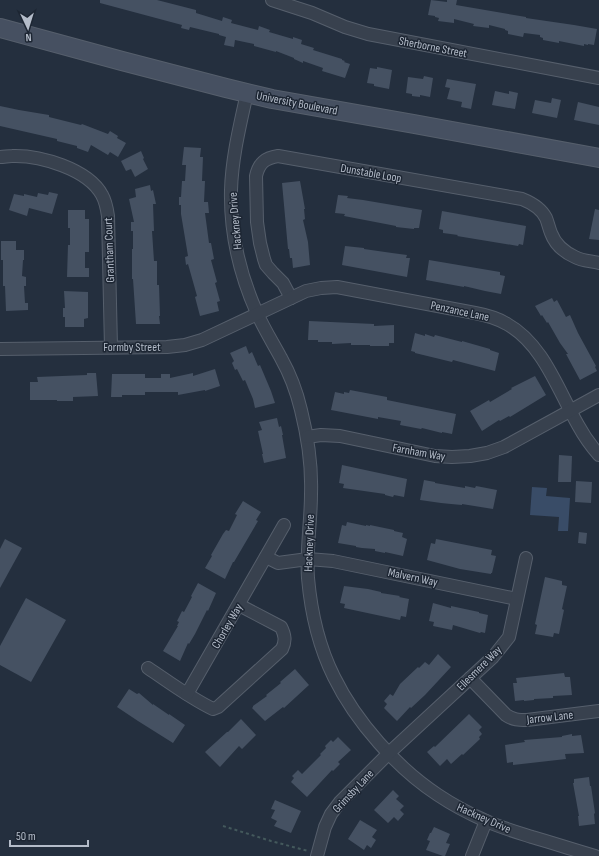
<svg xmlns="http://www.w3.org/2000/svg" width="599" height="856" font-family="'Sofia Sans Condensed',sans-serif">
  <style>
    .water { fill: #394c67 }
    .building { fill: #455162 }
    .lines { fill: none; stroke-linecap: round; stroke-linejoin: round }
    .street-casing { stroke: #565f6c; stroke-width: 14 }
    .secondary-casing { stroke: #565f6c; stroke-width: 20 }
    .path { stroke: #44595c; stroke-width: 2; stroke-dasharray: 3 3; stroke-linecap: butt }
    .street { stroke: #38414e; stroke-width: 12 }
    .secondary { stroke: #465061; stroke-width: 18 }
    .labels { text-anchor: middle; stroke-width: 3; stroke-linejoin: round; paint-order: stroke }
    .street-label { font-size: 12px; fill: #b4bcc9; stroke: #1d2633 }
  </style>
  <rect width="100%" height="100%" fill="#242f3e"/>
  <path class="water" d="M 532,487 L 547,488 L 546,496 L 570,498 L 568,531 L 558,531 L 559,517 L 530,515 Z"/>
  <g class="building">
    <path d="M 100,0 L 157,0 L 196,10 L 196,13 L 222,21 L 223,17 L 232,20 L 231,23 L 258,30 L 259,26 L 270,30 L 269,32 L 293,39 L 293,37 L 302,40 L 301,44 L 314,48 L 313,50 L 342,59 L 342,60 L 345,61 L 344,62 L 350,64 L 345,78 L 322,71 L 323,68 L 303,61 L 303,63 L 294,59 L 294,58 L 276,51 L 276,52 L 254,46 L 254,44 L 235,40 L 234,47 L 224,45 L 226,37 L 219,35 L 219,34 L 190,27 L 189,30 L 181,28 L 182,25 L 100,3 Z"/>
    <path d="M 431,0 L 447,2 L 447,0 L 457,0 L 456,5 L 526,17 L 526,18 L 574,25 L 597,29 L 594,45 L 588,44 L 588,45 L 584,44 L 584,46 L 559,41 L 559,43 L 543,40 L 543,38 L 540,37 L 540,35 L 524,33 L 523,37 L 508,34 L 508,31 L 505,30 L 505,29 L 489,25 L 489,28 L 473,26 L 474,24 L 454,19 L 454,23 L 438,21 L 439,18 L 435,17 L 435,16 L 428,15 Z"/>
    <path d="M 377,67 L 392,70 L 389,89 L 374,86 L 374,84 L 367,83 L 370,68 L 377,69 Z"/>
    <path d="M 424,76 L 433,78 L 430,97 L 420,95 L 420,97 L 412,96 L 412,94 L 406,93 L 408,77 L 423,79 Z"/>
    <path d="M 447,79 L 476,84 L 471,109 L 461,107 L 462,102 L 447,99 L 450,88 L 445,87 Z"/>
    <path d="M 495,91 L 509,94 L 509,91 L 518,93 L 515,109 L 492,105 Z"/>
    <path d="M 552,98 L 561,100 L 557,118 L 532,113 L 535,100 L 551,103 Z"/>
    <path d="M 578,102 L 599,107 L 599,125 L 574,120 Z"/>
    <path d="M 0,106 L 19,110 L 49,115 L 49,117 L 81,125 L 82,124 L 108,134 L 110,131 L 118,136 L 117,138 L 126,143 L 118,157 L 110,152 L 108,155 L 91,145 L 88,152 L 77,148 L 77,146 L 57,141 L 57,139 L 0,126 Z"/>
    <path d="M 184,147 L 201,148 L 200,157 L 203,157 L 202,181 L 205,181 L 204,202 L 208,202 L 209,213 L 205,213 L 209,243 L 211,243 L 214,259 L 211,260 L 217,282 L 215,283 L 220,301 L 217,302 L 219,311 L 200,316 L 195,297 L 197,296 L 188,264 L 186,265 L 185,257 L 188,256 L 181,214 L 181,205 L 179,205 L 179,197 L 181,197 L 182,181 L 185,181 L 186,165 L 182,165 Z"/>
    <path d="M 141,151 L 144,158 L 143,159 L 148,169 L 135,177 L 131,169 L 126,171 L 121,161 Z"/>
    <path d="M 300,181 L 305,209 L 304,209 L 305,219 L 303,220 L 308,242 L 310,265 L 293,268 L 292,258 L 290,258 L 289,249 L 288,249 L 282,183 Z"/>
    <path d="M 150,185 L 151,191 L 153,190 L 156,204 L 153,204 L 154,231 L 152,231 L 154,261 L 157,261 L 157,285 L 159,285 L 160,316 L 159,316 L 160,324 L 136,324 L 133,279 L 132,279 L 132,249 L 133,249 L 133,231 L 131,231 L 131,222 L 134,222 L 129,199 L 136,197 L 135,189 Z"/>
    <path d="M 49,192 L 58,194 L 52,214 L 29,208 L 27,216 L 9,210 L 14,194 L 24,196 L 24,194 L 37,197 L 38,193 L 48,195 Z"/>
    <path d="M 338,195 L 348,196 L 347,198 L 363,200 L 422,210 L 419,228 L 414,228 L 414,229 L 396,227 L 396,226 L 344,216 L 345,214 L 335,213 Z"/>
    <path d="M 595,209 L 599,210 L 599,240 L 589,239 Z"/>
    <path d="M 68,210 L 85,210 L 85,219 L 89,219 L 89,252 L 85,252 L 85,268 L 89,268 L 89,277 L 67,277 L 68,245 L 70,245 L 70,228 L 68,228 Z"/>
    <path d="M 442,211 L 526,226 L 523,245 L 519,244 L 518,246 L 457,236 L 458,235 L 443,233 L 443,230 L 439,229 Z"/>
    <path d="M 1,241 L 16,241 L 16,250 L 24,250 L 24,260 L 23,260 L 22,276 L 26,277 L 26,286 L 24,286 L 25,303 L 28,303 L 28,310 L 6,311 L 5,286 L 3,286 L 3,260 L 1,260 Z"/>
    <path d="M 345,246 L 364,248 L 364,249 L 392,253 L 407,255 L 406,258 L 410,258 L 407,277 L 342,265 Z"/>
    <path d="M 429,260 L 500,272 L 500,275 L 505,276 L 501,294 L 485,291 L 464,286 L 464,287 L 426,280 Z"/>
    <path d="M 64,291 L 88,292 L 88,318 L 84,319 L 84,327 L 65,327 L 65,317 L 63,317 L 63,308 L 65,308 Z"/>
    <path d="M 552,298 L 554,302 L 557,300 L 566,317 L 570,315 L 578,333 L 596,366 L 595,367 L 597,371 L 580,380 L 566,354 L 568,354 L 560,343 L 548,322 L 547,323 L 542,315 L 541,316 L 535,306 Z"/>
    <path d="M 309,321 L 374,324 L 374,326 L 394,325 L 394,343 L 389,343 L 389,346 L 370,346 L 370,345 L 351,345 L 351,343 L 332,344 L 332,342 L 318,342 L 318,340 L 308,340 Z"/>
    <path d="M 415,333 L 425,336 L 425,334 L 434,337 L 435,335 L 462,342 L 462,341 L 490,349 L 490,350 L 499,353 L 495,371 L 453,360 L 452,362 L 415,353 L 415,352 L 411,351 Z"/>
    <path d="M 246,346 L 249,354 L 252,352 L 258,366 L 260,365 L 271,391 L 275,403 L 255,408 L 253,399 L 245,380 L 243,381 L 237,369 L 235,370 L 232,363 L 234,361 L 230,353 Z"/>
    <path d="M 215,369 L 220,386 L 205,391 L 205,390 L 178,395 L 178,392 L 145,392 L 145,395 L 122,395 L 122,397 L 111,397 L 112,374 L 145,374 L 145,378 L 161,378 L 161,374 L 170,374 L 170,378 L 193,373 L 193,376 Z"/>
    <path d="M 87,373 L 96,373 L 98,396 L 73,397 L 73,401 L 57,401 L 57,400 L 30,400 L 30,382 L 38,382 L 37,377 L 87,375 Z"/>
    <path d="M 535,376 L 546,395 L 510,417 L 509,416 L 500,421 L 499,420 L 482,431 L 470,411 L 489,400 L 490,402 L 512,389 L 511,388 Z"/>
    <path d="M 350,390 L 387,397 L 387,400 L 456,414 L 452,434 L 442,432 L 442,433 L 422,428 L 421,429 L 400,425 L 401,421 L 378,417 L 378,419 L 331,410 L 335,392 L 344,394 L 344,392 L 349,393 Z"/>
    <path d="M 277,418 L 279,427 L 281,426 L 283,435 L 282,435 L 286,458 L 264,463 L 262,454 L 263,454 L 258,431 L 262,430 L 259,422 Z"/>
    <path d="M 559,455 L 572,456 L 571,482 L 558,482 Z"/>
    <path d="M 342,465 L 407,479 L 404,497 L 394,495 L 393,497 L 385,495 L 385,494 L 343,488 L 344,484 L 339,483 Z"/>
    <path d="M 424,480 L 435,482 L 435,483 L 465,488 L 465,486 L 475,488 L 476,486 L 497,490 L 493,509 L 462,504 L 462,505 L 451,504 L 441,503 L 420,500 Z"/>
    <path d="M 576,481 L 592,482 L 591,503 L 575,502 Z"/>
    <path d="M 243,501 L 261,512 L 256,520 L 258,521 L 234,562 L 233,562 L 225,579 L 205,568 L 212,556 L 211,555 L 223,534 L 226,530 L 229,531 L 237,515 L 235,514 Z"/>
    <path d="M 347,522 L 366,526 L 366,525 L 370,526 L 370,525 L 394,530 L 394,531 L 403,533 L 402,537 L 407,539 L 403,556 L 385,552 L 385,553 L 375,551 L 375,549 L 362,548 L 356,547 L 356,546 L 338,543 L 342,525 L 346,526 Z"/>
    <path d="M 579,532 L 587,533 L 586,544 L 578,543 Z"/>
    <path d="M 5,539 L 22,548 L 0,588 L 0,549 Z"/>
    <path d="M 436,539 L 492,550 L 491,555 L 496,556 L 492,573 L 491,573 L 491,574 L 460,569 L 427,560 L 431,543 L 435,544 Z"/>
    <path d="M 545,577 L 562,581 L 562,585 L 567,586 L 562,609 L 564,610 L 559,634 L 554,633 L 553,637 L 535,634 L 537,625 L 535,624 Z"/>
    <path d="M 198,583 L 216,593 L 208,611 L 207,610 L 195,634 L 189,644 L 188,643 L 180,661 L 163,651 L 178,626 L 177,626 L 179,622 L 177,621 L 182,611 L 184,612 L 192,597 L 191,596 Z"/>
    <path d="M 344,586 L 368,589 L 381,592 L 381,593 L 400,596 L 399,597 L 409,599 L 406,617 L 401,616 L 400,620 L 344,608 L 345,604 L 340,603 Z"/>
    <path d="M 26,598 L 66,620 L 31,682 L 0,665 L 0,646 Z"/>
    <path d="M 433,603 L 451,608 L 451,606 L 479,612 L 479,613 L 488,615 L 485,633 L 481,632 L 480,633 L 453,625 L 452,630 L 433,626 L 434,622 L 429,621 Z"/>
    <path d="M 438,654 L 451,667 L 425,695 L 411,708 L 410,707 L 397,721 L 384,708 L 387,704 L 384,701 L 390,694 L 393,696 L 400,684 L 418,667 L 419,668 L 425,662 L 429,665 Z"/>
    <path d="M 295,669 L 309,685 L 284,708 L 283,707 L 265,721 L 252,708 L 253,707 L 253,706 L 267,696 L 266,695 L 281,683 L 280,682 Z"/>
    <path d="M 564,673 L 565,677 L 570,677 L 572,695 L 553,696 L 553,698 L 534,699 L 534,700 L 524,701 L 524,700 L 515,701 L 513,683 L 517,683 L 516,678 Z"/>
    <path d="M 129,689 L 137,694 L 139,693 L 153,705 L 153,704 L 169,715 L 169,714 L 185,725 L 173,743 L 138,721 L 117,707 Z"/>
    <path d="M 469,714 L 482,727 L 479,730 L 482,734 L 479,737 L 480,739 L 463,755 L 462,754 L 451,764 L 447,759 L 440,766 L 427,752 L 434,746 L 435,747 Z"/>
    <path d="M 241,719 L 256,735 L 242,749 L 239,746 L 220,767 L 205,752 L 227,732 L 228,732 Z"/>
    <path d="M 572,734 L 572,736 L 581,735 L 584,753 L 565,754 L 566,759 L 513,765 L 513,762 L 507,763 L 505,745 L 525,742 L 524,740 L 562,737 L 562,736 Z"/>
    <path d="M 338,737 L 351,750 L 338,762 L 340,764 L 333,771 L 332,770 L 307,797 L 291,782 L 294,778 L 292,776 L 298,770 L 302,774 L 321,755 L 320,754 L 326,748 L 325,746 L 331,740 L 333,742 Z"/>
    <path d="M 589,777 L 590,786 L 591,786 L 595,813 L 594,814 L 595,824 L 579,826 L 578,816 L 579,816 L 573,783 L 574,783 L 574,779 Z"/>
    <path d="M 393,790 L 399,796 L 396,799 L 404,806 L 400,810 L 404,814 L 398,821 L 394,817 L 388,823 L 374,810 Z"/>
    <path d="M 275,800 L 301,811 L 291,833 L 274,826 L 277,821 L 271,818 L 275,810 L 271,809 Z"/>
    <path d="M 360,820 L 377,830 L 372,837 L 376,840 L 371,848 L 367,845 L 364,850 L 348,839 Z"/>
    <path d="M 434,827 L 450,834 L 446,843 L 450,844 L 445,856 L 443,856 L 426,850 L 430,841 L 427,840 L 430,833 L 431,833 Z"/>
  </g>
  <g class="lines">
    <defs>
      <g id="street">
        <path d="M 272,0 L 312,13 L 345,27 L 368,34 L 599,78"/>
        <path d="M 247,93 C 240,125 232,157 231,190 C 230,232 240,275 257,313 C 264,329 273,343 281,358 C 290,374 297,393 301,410 C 308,438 312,466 311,494 C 311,522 306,550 308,578 C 311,612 319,647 334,677 C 356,722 397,768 438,795 C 453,805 468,813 484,820 C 499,827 516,832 532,837 C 553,843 574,850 595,856"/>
        <path d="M 0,157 C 4,157 8,156 12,156 C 40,155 88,169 102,195 C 106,202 107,209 108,216 L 111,347"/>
        <path d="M 291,298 L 283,283 L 273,273 L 266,265 L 264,259 L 260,243 L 257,222 L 256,176 C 259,163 265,158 278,156 L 522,199 C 532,203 541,208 546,218 C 548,223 549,228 551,233 C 555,244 564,252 575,257 C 582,261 591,261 599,263"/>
        <path d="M 0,349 L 167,347 L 185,345 L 202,340 L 306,291 L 321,288 L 337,287 L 475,313 C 486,315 497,318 507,324 C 543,344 558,390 578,425 C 584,436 591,446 599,455"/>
        <path d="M 307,437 L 321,435 L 340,436 L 435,456 L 452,457 L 470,456 L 487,453 L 504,447 L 599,395"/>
        <path d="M 266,557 L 278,563 L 308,559 L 333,561 L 517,599"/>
        <path d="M 148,668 C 169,682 190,698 213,709 L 218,707 L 282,649 C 286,641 285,635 281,627 L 239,605"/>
        <path d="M 470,678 L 506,715 C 513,720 519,720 527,720 L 599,711"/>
        <path d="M 187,694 L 284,525"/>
        <path d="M 317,856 L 325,827 L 331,814 L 340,802 L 389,753 L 493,657 L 509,637 L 526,558"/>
        <path d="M 472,856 L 486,821"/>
      </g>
      <path id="secondary" d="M 0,28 L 122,61 L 226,88 L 272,99 L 414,124 L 599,158"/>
    </defs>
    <use href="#street" class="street-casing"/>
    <use href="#secondary" class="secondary-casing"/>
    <path class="path" d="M 223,826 L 271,841 L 308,851"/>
    <use href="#street" class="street"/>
    <use href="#secondary" class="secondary"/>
  </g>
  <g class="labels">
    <g class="street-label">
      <text transform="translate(433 47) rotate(11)" y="4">Sherborne Street</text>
      <text transform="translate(297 103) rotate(11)" y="4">University Boulevard</text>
      <text transform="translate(371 173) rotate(10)" y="4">Dunstable Loop</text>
      <text transform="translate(235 221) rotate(-95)" y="4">Hackney Drive</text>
      <text transform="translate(109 250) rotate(-92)" y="4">Grantham Court</text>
      <text transform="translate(460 311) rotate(12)" y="4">Penzance Lane</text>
      <text x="132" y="351">Formby Street</text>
      <text transform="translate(419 452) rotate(10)" y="4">Farnham Way</text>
      <text transform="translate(309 543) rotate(-88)" y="4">Hackney Drive</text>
      <text transform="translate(413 577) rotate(12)" y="4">Malvern Way</text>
      <text transform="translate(227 626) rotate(-60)" y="4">Chorley Way</text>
      <text transform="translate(479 668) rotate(-45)" y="4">Ellesmere Way</text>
      <text transform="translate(550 717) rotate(-6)" y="4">Jarrow Lane</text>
      <text transform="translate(353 791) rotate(-47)" y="4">Grimsby Lane</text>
      <text transform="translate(484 818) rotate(24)" y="4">Hackney Drive</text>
    </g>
  </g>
  <g transform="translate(28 28) rotate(176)" stroke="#1d2633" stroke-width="3" paint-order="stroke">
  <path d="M0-3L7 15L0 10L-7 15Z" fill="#b4bcc9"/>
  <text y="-6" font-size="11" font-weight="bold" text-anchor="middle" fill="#b4bcc9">N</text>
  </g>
  <path d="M10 840v6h78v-6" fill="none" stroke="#b4bcc9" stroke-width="2"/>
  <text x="16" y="840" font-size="12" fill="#b4bcc9" stroke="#1d2633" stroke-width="3" paint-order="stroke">50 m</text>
</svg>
